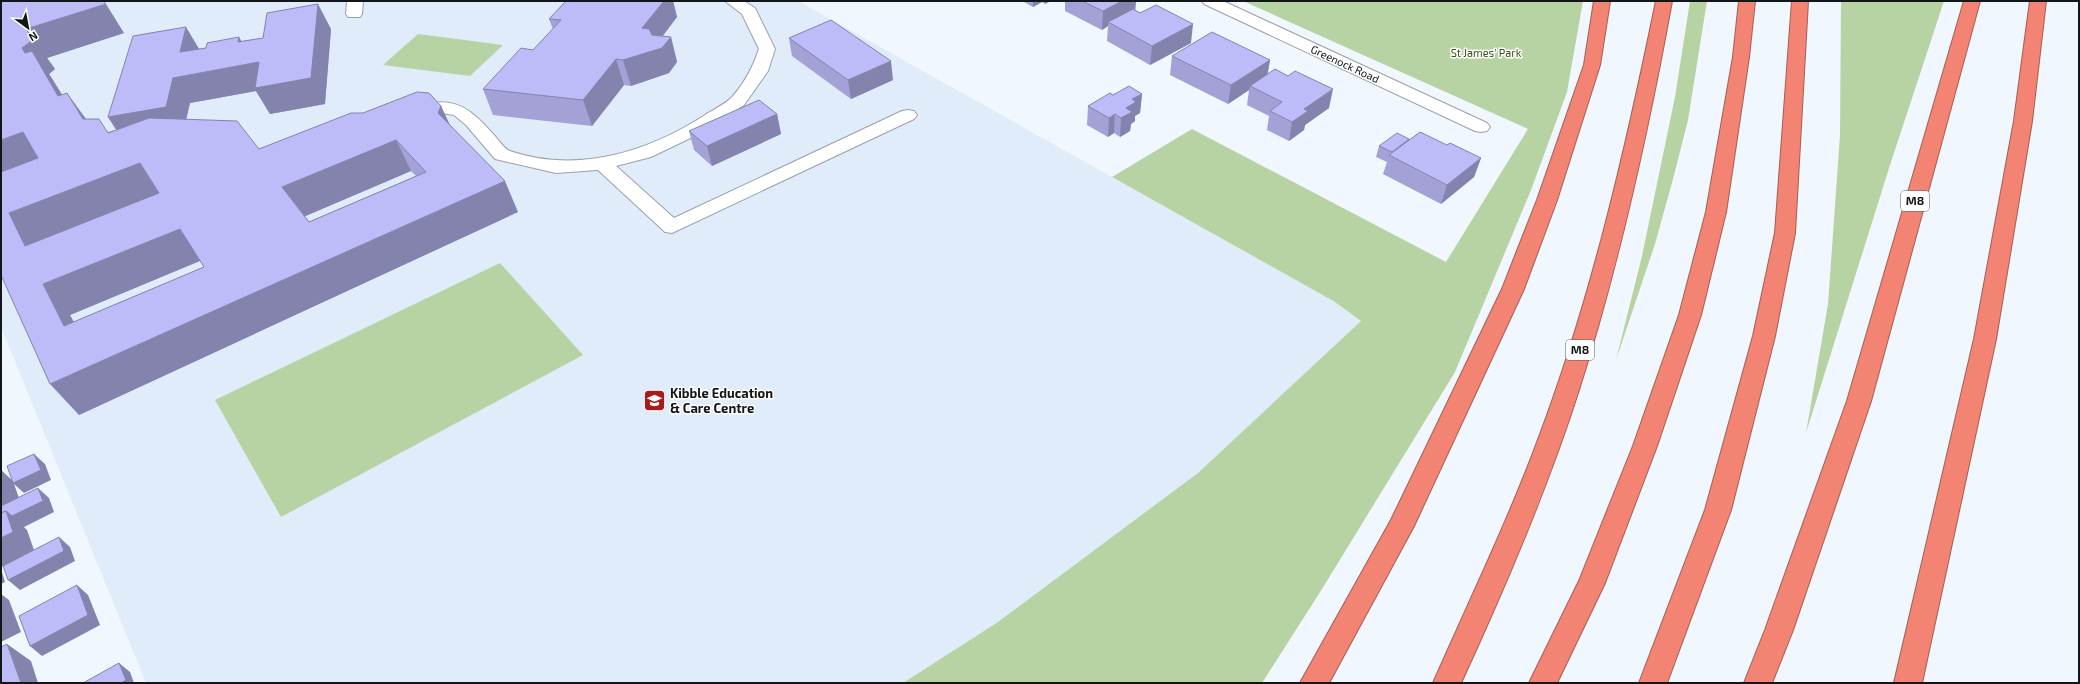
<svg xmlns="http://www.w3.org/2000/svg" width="2080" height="684" font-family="'Exo 2',sans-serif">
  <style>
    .built { fill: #e0ecf9 }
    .green { fill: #b7d3a3 }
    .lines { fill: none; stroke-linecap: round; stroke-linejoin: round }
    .minor-casing { stroke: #9aa1a7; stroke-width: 2 }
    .highway-casing { stroke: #a55e53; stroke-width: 2 }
    .minor { fill: #fff; fill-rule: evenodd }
    .highway { fill: #f38473; fill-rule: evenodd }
    .wall { fill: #a3a1d5; fill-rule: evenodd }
    .shaded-wall { fill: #8483ae }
    .building { fill: #bdbbf8; stroke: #8483ae; fill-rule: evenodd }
    .labels { text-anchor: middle; stroke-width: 3; stroke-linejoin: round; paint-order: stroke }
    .far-park-label { font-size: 11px; fill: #345217; stroke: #fff }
    .far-street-label { font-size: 11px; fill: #131618; stroke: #fff }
    .shield { fill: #fff; stroke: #5a5c5d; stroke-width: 1 }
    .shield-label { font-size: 12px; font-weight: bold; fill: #131618 }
    .poi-label { font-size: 13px; font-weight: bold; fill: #131618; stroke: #fff; text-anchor: start }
  </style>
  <rect width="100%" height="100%" fill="#f0f7fe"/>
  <path class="built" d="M 1,1 L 798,1 L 1335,302 L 1361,321 L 1198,473 L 995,624 L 903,683 L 146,683 L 1,327 Z"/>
  <g class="green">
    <path d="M 1243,1 L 1583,1 L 1567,92 L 1531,190 L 1455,372 L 1322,589 L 1262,683 L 903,683 L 995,624 L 1198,473 L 1361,321 L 1335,302 L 1112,177 L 1192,129 L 1446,262 L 1528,129 Z"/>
    <path d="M 1690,1 L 1707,1 L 1688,120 L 1673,179 L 1655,244 L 1616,360 L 1642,256 L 1675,97 Z"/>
    <path d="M 1841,1 L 1944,1 L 1890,165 L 1806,433 L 1828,304 L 1840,135 Z"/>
    <path d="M 418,34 L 503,45 L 470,76 L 383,65 Z"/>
    <path d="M 500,263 L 583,355 L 281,517 L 215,400 Z"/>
  </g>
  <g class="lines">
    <defs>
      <g id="minor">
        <path d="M 347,1 L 363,1 L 362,14 L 360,17 L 348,17 L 346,14 Z"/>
        <path d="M 725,1 L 744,1 L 755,8 L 775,49 L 768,71 L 744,105 L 703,132 L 651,157 L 616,166 L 674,218 L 902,111 L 908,110 L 914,111 L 917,115 L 914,119 L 672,233 L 665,232 L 598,170 L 556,173 L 495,159 L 466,125 L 454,115 L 436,112 L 412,117 L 406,116 L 403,112 L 406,108 C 450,97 463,100 493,134 C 498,139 504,149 510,151 C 577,174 648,152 705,115 C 714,109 726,104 733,96 C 745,82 753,67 759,49 L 742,14 Z"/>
        <path d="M 1202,1 L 1223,1 L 1487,123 L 1490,127 L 1487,131 L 1481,132 L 1475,131 L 1204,4 Z"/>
      </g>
      <g id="highway">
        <path d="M 1594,1 L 1610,1 L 1600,65 L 1557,200 L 1524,289 L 1414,526 L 1329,683 L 1300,683 L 1391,520 L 1502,289 L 1537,200 L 1584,65 Z"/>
        <path d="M 1656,1 L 1672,1 C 1648,133 1619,265 1578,393 C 1546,492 1505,588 1461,683 L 1433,683 C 1469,601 1508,521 1539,437 C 1592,296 1626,148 1656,1 Z"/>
        <path d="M 1739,1 L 1755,1 L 1749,57 L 1726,212 L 1701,315 L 1657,446 L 1605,583 L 1557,683 L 1529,683 L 1579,581 L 1633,446 L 1679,315 L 1706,212 L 1733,57 Z"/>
        <path d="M 1792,1 L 1808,1 L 1795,233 L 1775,336 L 1731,510 L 1667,683 L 1639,683 L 1705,510 L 1753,336 L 1775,233 Z"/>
        <path d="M 1964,1 L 1980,1 L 1871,401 L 1793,630 L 1772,683 L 1744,683 L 1765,630 L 1847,401 Z"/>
        <path d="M 2030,1 L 2046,1 L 2032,121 L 1996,339 L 1922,683 L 1894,683 L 1974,339 L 2014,121 Z"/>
      </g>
    </defs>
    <use href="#minor" class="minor-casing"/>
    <use href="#highway" class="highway-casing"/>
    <use href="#minor" class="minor"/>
    <use href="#highway" class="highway"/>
  </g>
  <g class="wall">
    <path d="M 1,1 L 124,33 L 47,58 L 55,69 L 49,74 L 62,95 L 86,119 L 108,132 L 116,130 L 108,117 L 200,49 L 242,41 L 331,29 L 325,104 L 270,114 L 256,91 L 190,103 L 186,119 L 259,149 L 363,113 L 441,106 L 450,126 L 518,212 L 79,415 ZM 411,171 L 416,176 L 309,222 L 305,216 ZM 200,261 L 204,267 L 74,322 L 70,315 Z"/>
    <path d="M 566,1 L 673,1 L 677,17 L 663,36 L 671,37 L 677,62 L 669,73 L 631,86 L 624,85 L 592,126 L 493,115 L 483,89 L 533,50 L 553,29 L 549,19 Z"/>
    <path d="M 1024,1 L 1051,1 L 1045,4 L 1042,2 L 1033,7 L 1024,2 Z"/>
    <path d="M 1065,1 L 1136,1 L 1135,10 L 1191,43 L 1150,65 L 1107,41 L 1108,26 L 1102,30 L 1065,11 Z"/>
    <path d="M 789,38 L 893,80 L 851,99 L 792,56 Z"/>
    <path d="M 1172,56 L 1270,60 L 1267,75 L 1329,108 L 1305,125 L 1304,130 L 1289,141 L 1267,130 L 1269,116 L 1247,105 L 1249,90 L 1228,104 L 1170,75 Z"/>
    <path d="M 1142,94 L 1140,113 L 1135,116 L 1135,121 L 1131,124 L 1130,131 L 1120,137 L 1114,133 L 1108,137 L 1087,125 L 1088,106 L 1113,95 Z"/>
    <path d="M 777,114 L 781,134 L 712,166 L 694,150 L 689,131 Z"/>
    <path d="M 1409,139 L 1447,145 L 1481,158 L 1474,177 L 1441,204 L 1383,174 L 1387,162 L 1376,157 L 1379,146 Z"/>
  </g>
  <g class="shaded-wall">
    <path d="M 664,1 L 673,1 L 677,17 L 650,52 L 671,37 L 677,62 L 669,73 L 631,86 L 623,60 L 642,28 Z"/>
    <path d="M 1033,1 L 1042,1 L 1042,2 L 1033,7 Z"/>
    <path d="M 1045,1 L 1051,1 L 1045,4 Z"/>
    <path d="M 1122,1 L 1136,1 L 1135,12 L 1108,22 L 1108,26 L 1102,30 L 1103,11 Z"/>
    <path d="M 106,4 L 124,33 L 47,58 L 55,69 L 49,74 L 53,80 L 81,126 L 25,53 L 22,48 L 26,29 Z"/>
    <path d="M 318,4 L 331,29 L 325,104 L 270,114 L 256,91 L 190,103 L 183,133 L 126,143 L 108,117 L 180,52 L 186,27 L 201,52 L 238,42 L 239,37 L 254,62 Z"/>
    <path d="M 1193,24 L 1191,43 L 1150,65 L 1152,46 Z"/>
    <path d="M 616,59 L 624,85 L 592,126 L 583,100 Z"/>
    <path d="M 1270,60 L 1267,78 L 1250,86 L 1249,90 L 1228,104 L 1231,85 Z"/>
    <path d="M 891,61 L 893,80 L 851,99 L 848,80 Z"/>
    <path d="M 1333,89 L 1329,108 L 1305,125 L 1304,130 L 1289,141 L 1292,122 L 1304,109 Z"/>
    <path d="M 67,93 L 89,123 L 83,119 Z"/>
    <path d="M 1142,94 L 1140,113 L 1135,116 L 1135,121 L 1131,124 L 1130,131 L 1120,137 L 1121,118 L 1126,108 L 1132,99 Z"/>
    <path d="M 441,106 L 455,136 L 438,113 Z"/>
    <path d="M 777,114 L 781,134 L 712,166 L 707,146 Z"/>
    <path d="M 1115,114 L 1114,133 L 1108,137 L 1109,118 Z"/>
    <path d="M 23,132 L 47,162 L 1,188 L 1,140 Z"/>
    <path d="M 396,140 L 411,171 L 301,218 L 282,187 Z"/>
    <path d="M 1481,158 L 1474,177 L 1441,204 L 1447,185 Z"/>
    <path d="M 140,163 L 162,194 L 25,246 L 9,213 Z"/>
    <path d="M 505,181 L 518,212 L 79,415 L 50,384 Z"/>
    <path d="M 180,229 L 202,260 L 70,315 L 91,357 L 64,326 L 43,284 Z"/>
    <path d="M 34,454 L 45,464 L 51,480 L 24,493 L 14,484 L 20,501 L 1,510 L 1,470 L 13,481 Z"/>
    <path d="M 38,488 L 49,498 L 54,512 L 24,527 L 27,530 L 34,550 L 1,567 L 1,522 L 6,511 Z"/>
    <path d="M 59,537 L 70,547 L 75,561 L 20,590 L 8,580 Z"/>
    <path d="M 1,569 L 5,582 L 1,584 Z"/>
    <path d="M 77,585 L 88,595 L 100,625 L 42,656 L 30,646 Z"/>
    <path d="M 1,594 L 9,600 L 21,632 L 1,642 Z"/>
    <path d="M 7,644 L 31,661 L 38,683 L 21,683 Z"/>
    <path d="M 119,663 L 130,672 L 134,683 L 121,683 Z"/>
  </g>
  <g class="building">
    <path d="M 1,1 L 103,1 L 106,4 L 26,29 L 33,40 L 22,48 L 25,53 L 32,51 L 58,96 L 67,93 L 83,119 L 99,119 L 108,133 L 149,118 L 237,121 L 259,149 L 351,113 L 363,113 L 417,92 L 429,93 L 441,106 L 438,113 L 505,181 L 50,384 L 1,275 L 1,172 L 38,158 L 23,132 L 1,140 ZM 396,140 L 426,172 L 309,222 L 282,187 ZM 140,163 L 159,193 L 25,246 L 9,213 ZM 180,229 L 204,267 L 64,326 L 43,284 Z"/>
    <path d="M 566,1 L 664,1 L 642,28 L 649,29 L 652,35 L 671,37 L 662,48 L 623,60 L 616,59 L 583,100 L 483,89 L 521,48 L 533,50 L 561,20 L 549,19 Z"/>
    <path d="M 1082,1 L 1122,1 L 1103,11 Z"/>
    <path d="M 318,4 L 311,78 L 255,88 L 259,62 L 173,78 L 166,107 L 108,117 L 133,36 L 186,27 L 180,52 L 206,48 L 207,43 L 239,37 L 238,42 L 263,38 L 267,13 Z"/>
    <path d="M 1156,5 L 1193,24 L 1152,46 L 1108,22 L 1133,9 L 1140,13 Z"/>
    <path d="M 831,20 L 891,61 L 848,80 L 789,38 Z"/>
    <path d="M 1212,32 L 1270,60 L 1231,85 L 1172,56 Z"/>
    <path d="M 1275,69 L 1288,76 L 1295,71 L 1333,89 L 1304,109 L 1308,111 L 1292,122 L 1270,111 L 1282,102 L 1250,86 Z"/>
    <path d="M 1129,86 L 1142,94 L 1132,99 L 1136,102 L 1126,108 L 1132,112 L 1121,118 L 1115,114 L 1109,118 L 1088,106 L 1110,93 L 1113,95 Z"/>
    <path d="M 759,100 L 777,114 L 707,146 L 689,131 Z"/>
    <path d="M 1420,132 L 1447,145 L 1450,143 L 1481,158 L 1447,185 L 1389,155 Z"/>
    <path d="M 1397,133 L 1409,139 L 1392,152 L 1379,146 Z"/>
    <path d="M 34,454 L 41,470 L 13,483 L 7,466 Z"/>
    <path d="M 38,488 L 43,501 L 12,516 L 6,511 L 1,513 L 1,506 Z"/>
    <path d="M 6,511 L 13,532 L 1,538 L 1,513 Z"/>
    <path d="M 59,537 L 64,551 L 8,580 L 3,566 Z"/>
    <path d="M 77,585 L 88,615 L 30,646 L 19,616 Z"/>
    <path d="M 7,644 L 21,683 L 1,683 L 1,647 Z"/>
    <path d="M 119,663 L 126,680 L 121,683 L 83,683 Z"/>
  </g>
  <defs>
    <symbol id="school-square" viewBox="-11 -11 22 22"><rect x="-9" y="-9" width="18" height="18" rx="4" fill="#ab1918" stroke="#fff"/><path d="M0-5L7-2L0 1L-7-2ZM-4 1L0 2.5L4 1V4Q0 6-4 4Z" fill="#fff"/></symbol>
  </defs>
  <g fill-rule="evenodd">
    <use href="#school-square" x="642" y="388" width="25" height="25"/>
  </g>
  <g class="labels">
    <g class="far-park-label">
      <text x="1486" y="57">St James' Park</text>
    </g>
    <g class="far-street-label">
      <text transform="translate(1345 64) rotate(25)" y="4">Greenock Road</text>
    </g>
    <g class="shield">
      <rect x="1901" y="191" width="28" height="20" rx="3"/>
      <rect x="1566" y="340" width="28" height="20" rx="3"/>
    </g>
    <g class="shield-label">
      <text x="1915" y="205">M8</text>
      <text x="1580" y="354">M8</text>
    </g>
    <g class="poi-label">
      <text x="670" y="398">Kibble Education<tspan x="670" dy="15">&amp; Care Centre</tspan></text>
    </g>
  </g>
  <rect width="2080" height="684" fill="none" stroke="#131618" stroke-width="4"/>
  <g transform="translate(28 28) rotate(148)" stroke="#ffffff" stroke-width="3" paint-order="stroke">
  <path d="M0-3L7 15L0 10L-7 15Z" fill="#131618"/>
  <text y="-6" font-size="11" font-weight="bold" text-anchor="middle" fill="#131618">N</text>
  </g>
</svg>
